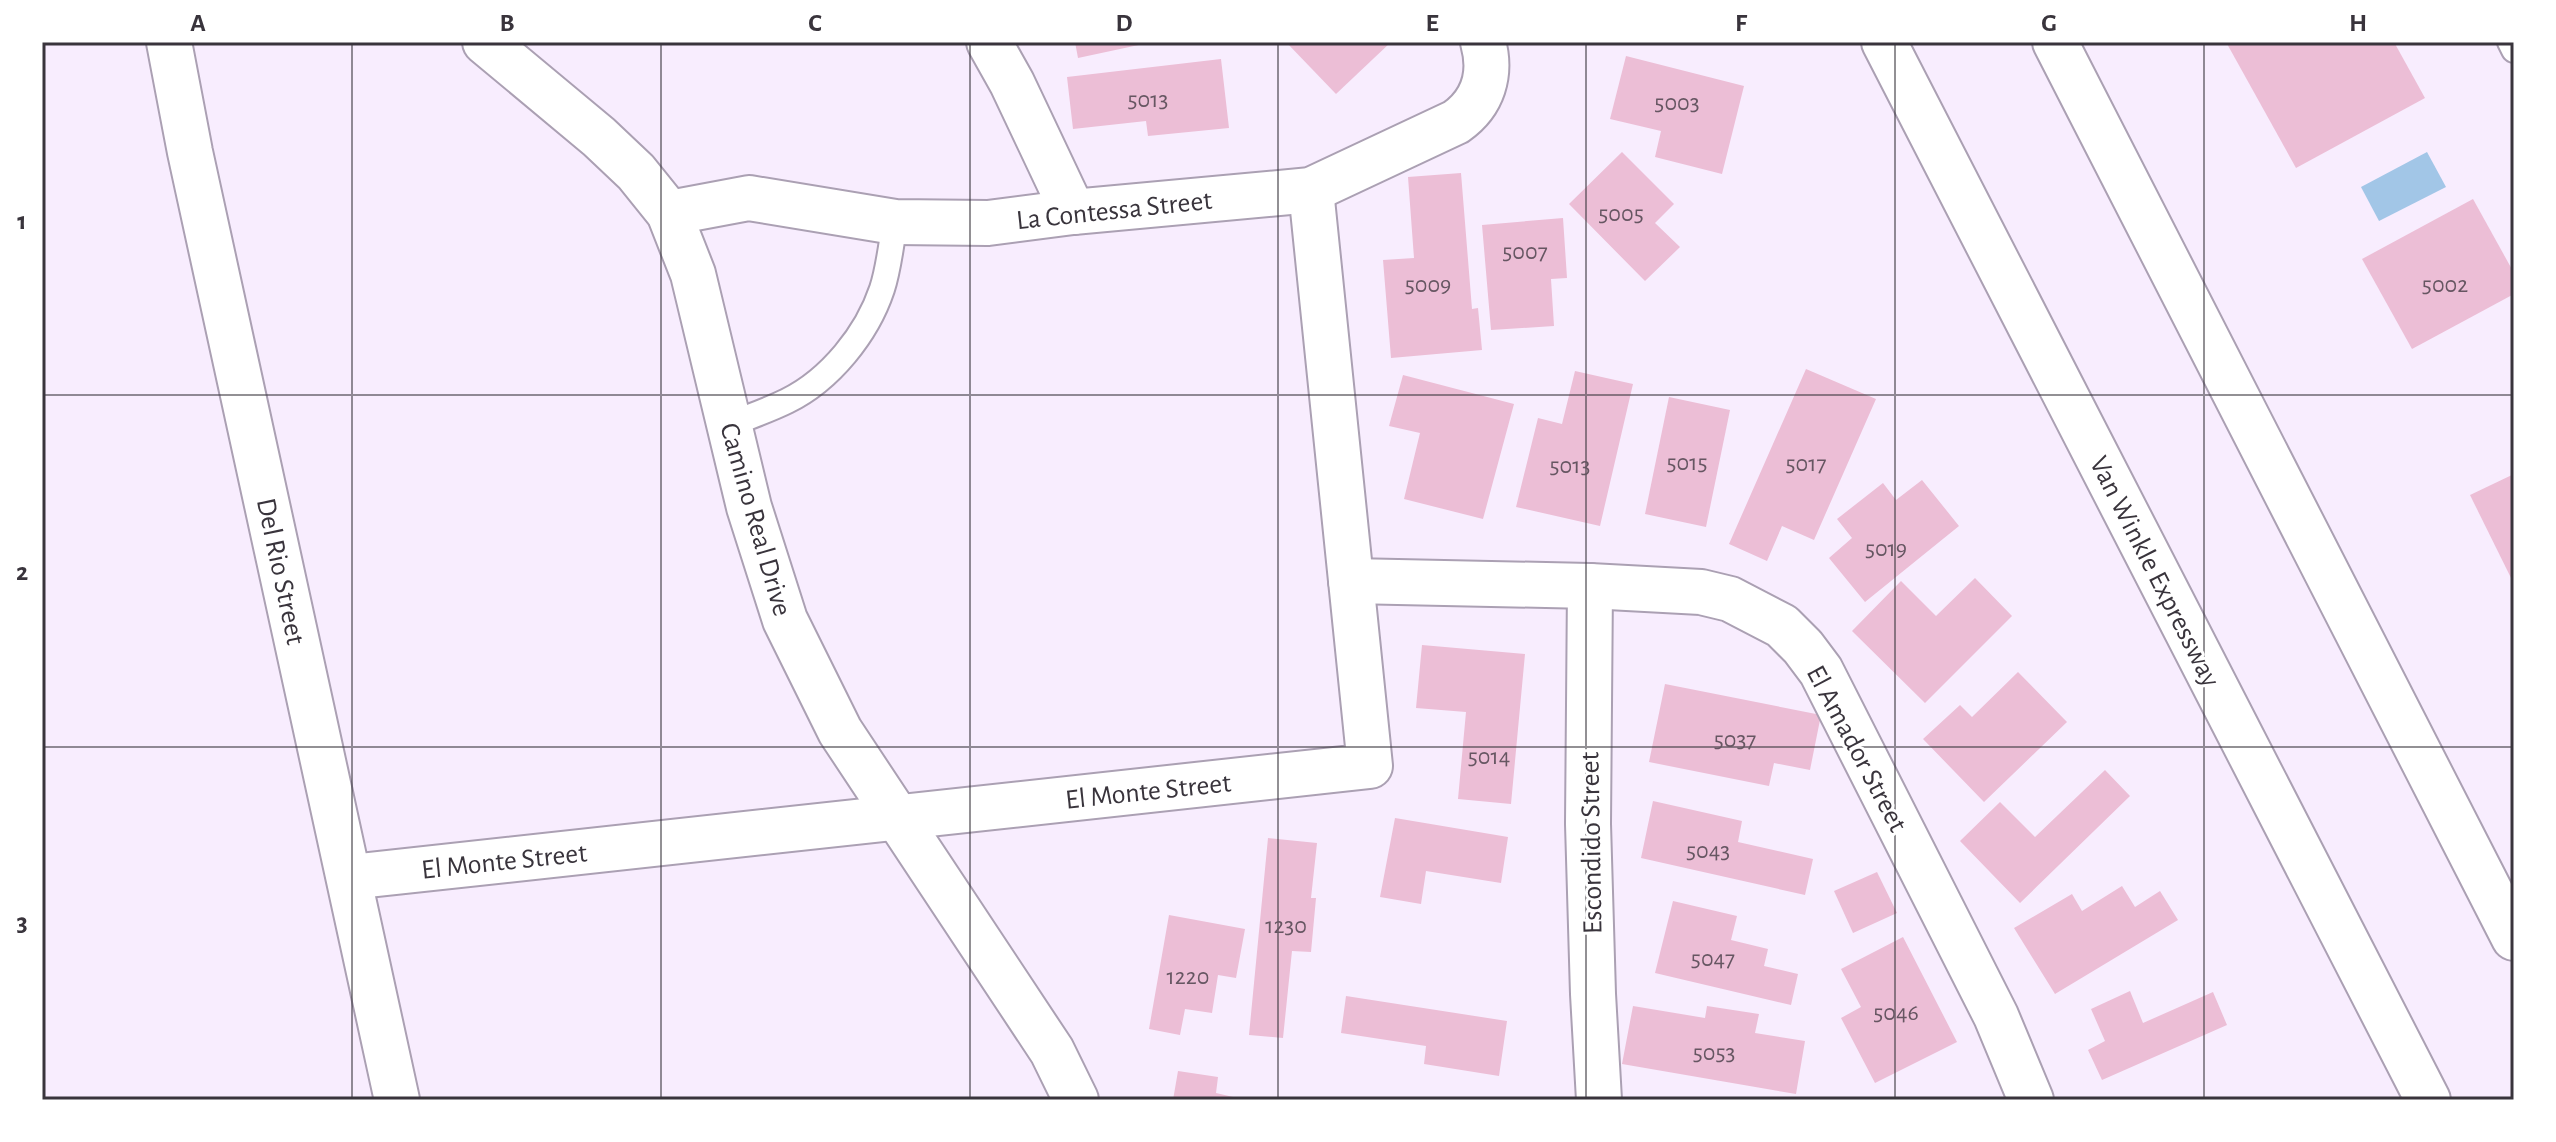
<svg xmlns="http://www.w3.org/2000/svg" width="2556" height="1142" font-family="'Alegreya Sans',sans-serif">
  <style>
    .water { fill: #a2c6e7 }
    .building { fill: #ecbed6 }
    .lines { fill: none; stroke-linecap: round; stroke-linejoin: round }
    .lane-casing { stroke: #aba0b3; stroke-width: 28 }
    .street-casing { stroke: #aba0b3; stroke-width: 48 }
    .primary-casing { stroke: #aba0b3; stroke-width: 48 }
    .lane { stroke: #fff; stroke-width: 24 }
    .street { stroke: #fff; stroke-width: 44 }
    .primary { stroke: #fff; stroke-width: 44 }
    .grid { fill: none; stroke: #39343c; stroke-width: 2; stroke-opacity: 0.55 }
    .labels { text-anchor: middle; stroke-width: 6; stroke-linejoin: round; paint-order: stroke }
    .number-label { font-size: 24px; fill: #665662 }
    .street-label { font-size: 28px; fill: #39343c; stroke: #fff }
    .neatline { fill: none; stroke: #39343c; stroke-width: 3 }
    .grid-label { font-size: 26px; text-anchor: middle; font-weight: bold; fill: #39343c }
  </style>
  <rect width="100%" height="100%" fill="#f8edfe"/>
  <path class="water" d="M 2427,152 L 2446,187 L 2379,221 L 2361,187 Z"/>
  <g class="building">
    <path d="M 1075,42 L 1148,42 L 1148,43 L 1078,58 Z"/>
    <path d="M 1286,42 L 1391,42 L 1336,94 Z"/>
    <path d="M 2226,42 L 2394,42 L 2425,98 L 2296,168 Z"/>
    <path d="M 1626,56 L 1744,86 L 1722,174 L 1655,157 L 1661,131 L 1610,119 Z"/>
    <path d="M 1221,59 L 1229,128 L 1148,136 L 1146,121 L 1073,129 L 1067,77 Z"/>
    <path d="M 1622,152 L 1674,204 L 1655,223 L 1680,247 L 1645,281 L 1569,204 Z"/>
    <path d="M 1461,173 L 1472,309 L 1478,308 L 1482,350 L 1391,358 L 1383,260 L 1414,258 L 1408,177 Z"/>
    <path d="M 2473,199 L 2514,273 L 2514,294 L 2412,349 L 2362,259 Z"/>
    <path d="M 1563,218 L 1567,278 L 1551,279 L 1554,326 L 1491,330 L 1482,225 Z"/>
    <path d="M 1806,369 L 1876,399 L 1814,540 L 1782,526 L 1767,561 L 1729,544 Z"/>
    <path d="M 1575,371 L 1633,384 L 1600,526 L 1516,507 L 1538,418 L 1562,424 Z"/>
    <path d="M 1403,375 L 1514,404 L 1483,519 L 1404,499 L 1420,433 L 1389,426 Z"/>
    <path d="M 1669,397 L 1730,410 L 1706,527 L 1645,514 Z"/>
    <path d="M 2514,474 L 2514,584 L 2470,495 Z"/>
    <path d="M 1922,480 L 1959,526 L 1865,602 L 1829,558 L 1852,538 L 1837,519 L 1883,483 L 1896,500 Z"/>
    <path d="M 1975,578 L 2012,616 L 1925,703 L 1852,631 L 1901,581 L 1936,616 Z"/>
    <path d="M 1422,645 L 1525,654 L 1511,804 L 1458,799 L 1466,712 L 1416,708 Z"/>
    <path d="M 2018,672 L 2067,722 L 1984,802 L 1923,739 L 1960,705 L 1972,717 Z"/>
    <path d="M 1665,684 L 1821,715 L 1810,770 L 1774,763 L 1769,786 L 1649,762 Z"/>
    <path d="M 2105,770 L 2130,796 L 2020,903 L 1960,841 L 2000,802 L 2035,837 Z"/>
    <path d="M 1653,801 L 1742,821 L 1738,842 L 1813,859 L 1805,895 L 1641,858 Z"/>
    <path d="M 1395,818 L 1508,837 L 1501,883 L 1426,871 L 1421,904 L 1380,897 Z"/>
    <path d="M 1268,838 L 1317,843 L 1311,898 L 1316,898 L 1311,952 L 1292,951 L 1283,1038 L 1249,1035 Z"/>
    <path d="M 1877,872 L 1897,913 L 1853,933 L 1834,891 Z"/>
    <path d="M 2122,886 L 2135,907 L 2160,891 L 2178,920 L 2055,994 L 2014,928 L 2072,894 L 2082,911 Z"/>
    <path d="M 1673,901 L 1737,916 L 1731,940 L 1768,949 L 1764,966 L 1798,974 L 1791,1005 L 1655,973 Z"/>
    <path d="M 1169,915 L 1245,929 L 1236,978 L 1218,975 L 1212,1013 L 1185,1009 L 1180,1035 L 1149,1029 Z"/>
    <path d="M 1903,937 L 1957,1042 L 1875,1083 L 1841,1018 L 1861,1007 L 1841,969 Z"/>
    <path d="M 2130,991 L 2143,1023 L 2213,992 L 2227,1025 L 2102,1080 L 2088,1050 L 2105,1041 L 2091,1009 Z"/>
    <path d="M 1346,996 L 1507,1021 L 1499,1076 L 1424,1064 L 1426,1046 L 1341,1033 Z"/>
    <path d="M 1633,1006 L 1705,1018 L 1707,1006 L 1759,1014 L 1755,1033 L 1805,1041 L 1796,1094 L 1622,1064 Z"/>
    <path d="M 1178,1071 L 1218,1077 L 1216,1093 L 1246,1100 L 1173,1100 Z"/>
  </g>
  <g class="lines">
    <defs>
      <g id="lane">
        <path d="M 2510,42 L 2514,50"/>
        <path d="M 729,425 C 748,417 769,410 787,401 C 830,380 867,334 882,289 C 889,268 891,244 895,222"/>
      </g>
      <g id="street">
        <path d="M 169,42 L 190,152 L 397,1100"/>
        <path d="M 485,42 L 599,137 L 636,172 L 669,213 L 693,274 L 749,507 L 785,620 L 840,731 L 1052,1051 L 1076,1100"/>
        <path d="M 989,42 L 1012,83 L 1073,212"/>
        <path d="M 669,213 L 749,198 L 895,222 L 988,223 L 1073,212 L 1311,190 L 1456,122 C 1483,103 1492,74 1483,42"/>
        <path d="M 1351,581 L 1590,586 L 1701,592 L 1730,599 L 1782,626 L 1803,647 L 1821,671 L 1996,1016 L 2031,1100"/>
        <path d="M 1590,586 L 1588,824 L 1593,994 L 1599,1100"/>
        <path d="M 350,877 L 1370,766 L 1311,190"/>
      </g>
      <g id="primary">
        <path d="M 1884,42 L 2428,1100"/>
        <path d="M 2055,42 L 2514,938"/>
      </g>
    </defs>
    <use href="#lane" class="lane-casing"/>
    <use href="#street" class="street-casing"/>
    <use href="#primary" class="primary-casing"/>
    <use href="#lane" class="lane"/>
    <use href="#street" class="street"/>
    <use href="#primary" class="primary"/>
  </g>
  <path class="grid" d="M 352,42 L 352,1100M 661,42 L 661,1100M 970,42 L 970,1100M 1278,42 L 1278,1100M 1586,42 L 1586,1100M 1895,42 L 1895,1100M 2204,42 L 2204,1100M 42,395 L 2514,395M 42,747 L 2514,747"/>
  <g class="labels">
    <g class="number-label">
      <text x="1148" y="107">5013</text>
      <text x="1677" y="110">5003</text>
      <text x="1621" y="221">5005</text>
      <text x="1525" y="259">5007</text>
      <text x="1428" y="292">5009</text>
      <text x="2445" y="292">5002</text>
      <text x="1687" y="470">5015</text>
      <text x="1806" y="471">5017</text>
      <text x="1570" y="473">5013</text>
      <text x="1886" y="556">5019</text>
      <text x="1735" y="747">5037</text>
      <text x="1489" y="764">5014</text>
      <text x="1708" y="858">5043</text>
      <text x="1286" y="933">1230</text>
      <text x="1713" y="966">5047</text>
      <text x="1188" y="984">1220</text>
      <text x="1896" y="1020">5046</text>
      <text x="1714" y="1060">5053</text>
    </g>
    <g class="street-label">
      <text transform="translate(1114 209) rotate(-6)" y="10">La Contessa Street</text>
      <text transform="translate(757 519) rotate(74)" y="10">Camino Real Drive</text>
      <text transform="translate(282 571) rotate(78)" y="10">Del Rio Street</text>
      <text transform="translate(2156 571) rotate(63)" y="10">Van Winkle Expressway</text>
      <text transform="translate(1858 748) rotate(62)" y="10">El Amador Street</text>
      <text transform="translate(1148 790) rotate(-6)" y="10">El Monte Street</text>
      <text transform="translate(1590 843) rotate(-91)" y="10">Escondido Street</text>
      <text transform="translate(504 860) rotate(-6)" y="10">El Monte Street</text>
    </g>
  </g>
  <rect width="2556" height="1142" fill="none" stroke="#ffffff" stroke-width="88"/>
  <rect x="44" y="44" width="2468" height="1054" class="neatline"/>
  <g class="grid-label">
    <text x="198" y="31">A</text>
    <text x="507" y="31">B</text>
    <text x="815" y="31">C</text>
    <text x="1124" y="31">D</text>
    <text x="1432" y="31">E</text>
    <text x="1741" y="31">F</text>
    <text x="2049" y="31">G</text>
    <text x="2358" y="31">H</text>
    <text x="22" y="229">1</text>
    <text x="22" y="580">2</text>
    <text x="22" y="931">3</text>
  </g>
</svg>
